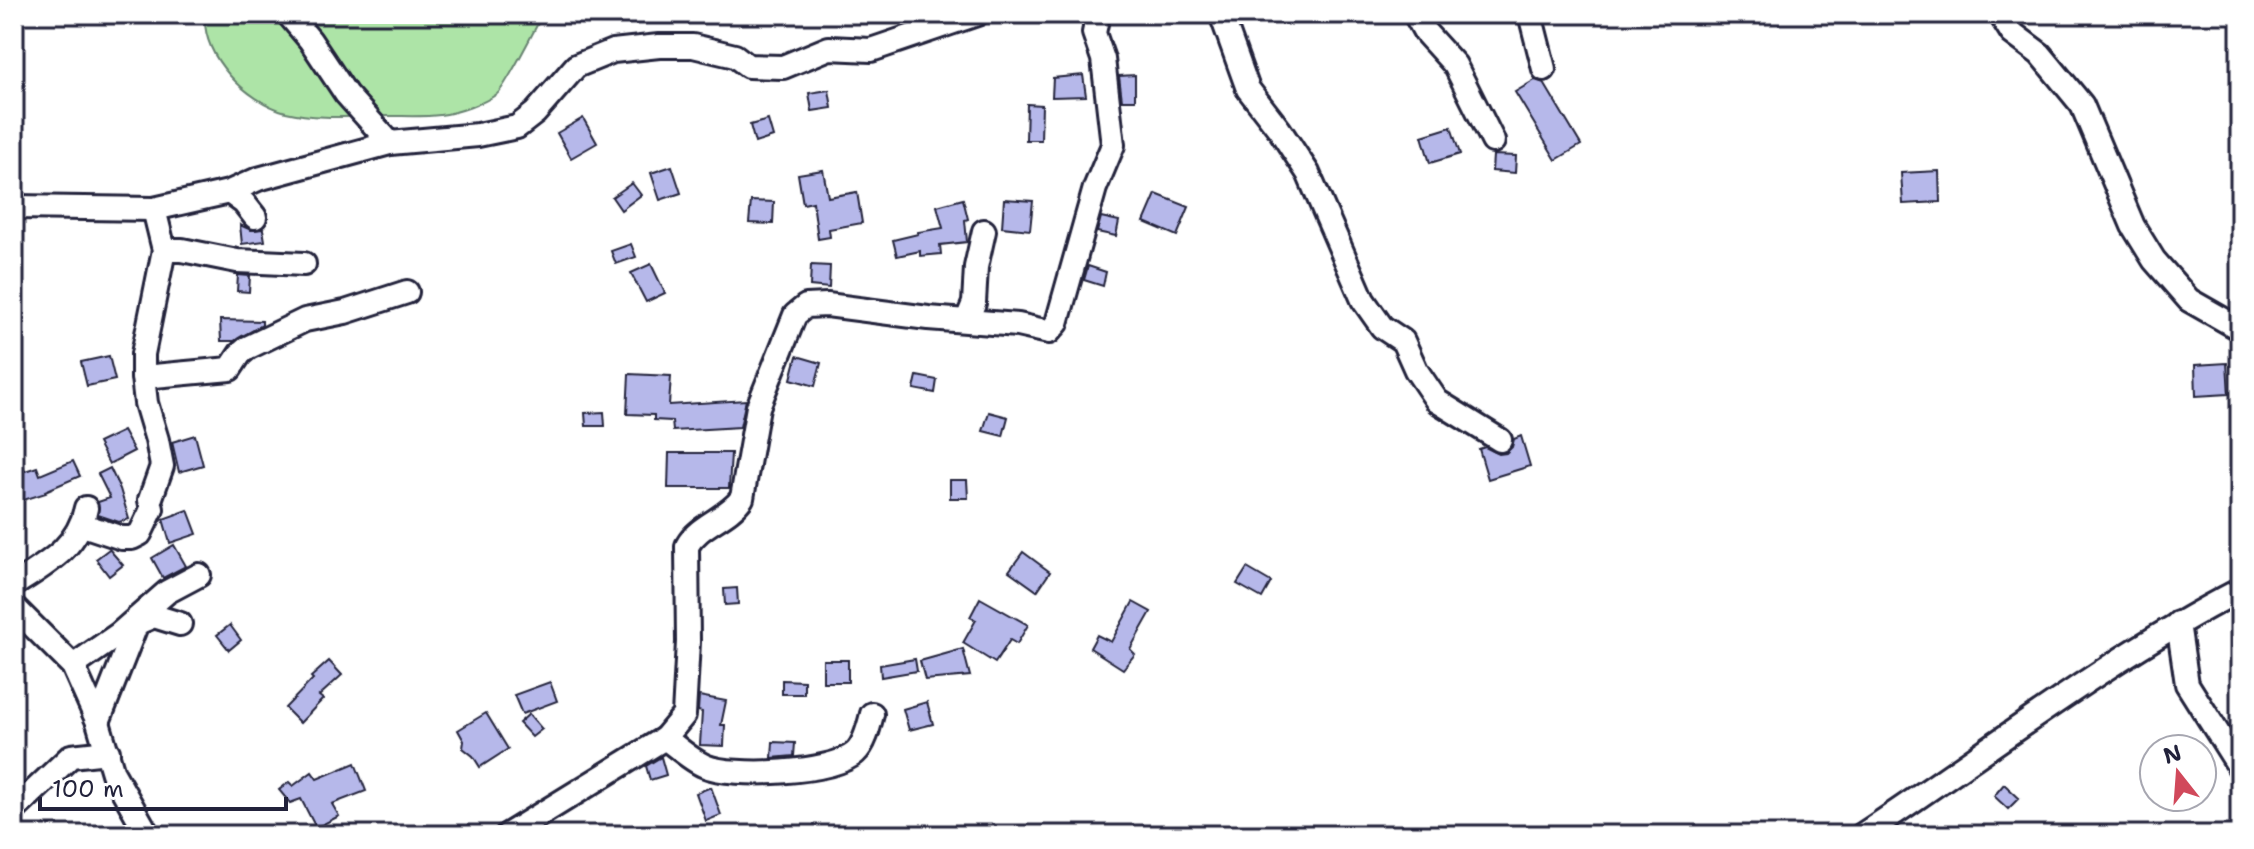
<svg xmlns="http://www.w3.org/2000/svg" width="2254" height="849" font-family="'Shantell Sans',sans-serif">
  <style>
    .green { fill: #ade4a7; stroke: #688371; stroke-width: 2 }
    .building { fill: #b6b8ea; stroke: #22223b; stroke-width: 2 }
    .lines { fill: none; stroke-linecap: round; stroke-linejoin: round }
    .minor-casing { stroke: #22223b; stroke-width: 28 }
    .minor { stroke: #fff; stroke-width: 22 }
  </style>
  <rect width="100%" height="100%" fill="#fff"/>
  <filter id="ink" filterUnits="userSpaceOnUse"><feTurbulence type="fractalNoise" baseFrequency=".0125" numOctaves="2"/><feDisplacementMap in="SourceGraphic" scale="16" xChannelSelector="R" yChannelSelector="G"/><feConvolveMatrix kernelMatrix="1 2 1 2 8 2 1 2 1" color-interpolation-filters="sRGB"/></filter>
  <g filter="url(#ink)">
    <path class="green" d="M 205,14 L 543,14 C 535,28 506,87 497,94 C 483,104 457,113 440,115 C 424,117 406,116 390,116 C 356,116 319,120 286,112 C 246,101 202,57 205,14 Z"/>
    <g class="building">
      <path d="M 1083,75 L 1086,96 L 1052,97 L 1053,78 Z"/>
      <path d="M 1135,75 L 1135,100 L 1122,100 L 1119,76 Z"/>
      <path d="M 1535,80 L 1544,83 L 1581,145 L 1556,160 L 1515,92 Z"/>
      <path d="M 829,90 L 832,108 L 812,111 L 809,93 Z"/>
      <path d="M 1027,104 L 1042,105 L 1041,140 L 1026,140 Z"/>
      <path d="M 583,118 L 597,143 L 571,158 L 557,133 Z"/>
      <path d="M 768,120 L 773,137 L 755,143 L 750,125 Z"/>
      <path d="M 1451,127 L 1460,154 L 1430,163 L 1422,136 Z"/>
      <path d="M 1493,155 L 1516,156 L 1515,173 L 1492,171 Z"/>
      <path d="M 672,166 L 681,193 L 660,200 L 651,173 Z"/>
      <path d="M 823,170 L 828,197 L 857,192 L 862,223 L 829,229 L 830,237 L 818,239 L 813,202 L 803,204 L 798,174 Z"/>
      <path d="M 1939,171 L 1940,202 L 1903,204 L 1901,173 Z"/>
      <path d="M 632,183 L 641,195 L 621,210 L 612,197 Z"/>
      <path d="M 1156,194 L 1189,207 L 1177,236 L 1144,222 Z"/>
      <path d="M 963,199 L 968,219 L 965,220 L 967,242 L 940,245 L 941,254 L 920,256 L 920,251 L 897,256 L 893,240 L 918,234 L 918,232 L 943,228 L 937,206 Z"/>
      <path d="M 1004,199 L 1033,201 L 1030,230 L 1002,227 Z"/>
      <path d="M 751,201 L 774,202 L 773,224 L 749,223 Z"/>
      <path d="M 1101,217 L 1119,221 L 1116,236 L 1097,232 Z"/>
      <path d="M 240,225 L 251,230 L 263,229 L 265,241 L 242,244 Z"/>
      <path d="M 631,244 L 636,257 L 616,264 L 611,251 Z"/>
      <path d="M 651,264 L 665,293 L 646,302 L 631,273 Z"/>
      <path d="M 811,265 L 830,266 L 829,288 L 810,286 Z"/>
      <path d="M 1088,266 L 1106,272 L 1103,286 L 1084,280 Z"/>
      <path d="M 238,275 L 250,276 L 249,292 L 237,291 Z"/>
      <path d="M 220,320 L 262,321 L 262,325 L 234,341 L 221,341 Z"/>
      <path d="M 109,356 L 115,380 L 87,386 L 81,362 Z"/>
      <path d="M 797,356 L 821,363 L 815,386 L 791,379 Z"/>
      <path d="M 2227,363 L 2229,394 L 2196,396 L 2195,365 Z"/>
      <path d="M 629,374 L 671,376 L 669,405 L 746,400 L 740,427 L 673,431 L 672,421 L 654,420 L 654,415 L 627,414 Z"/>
      <path d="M 917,376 L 937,380 L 935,393 L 914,389 Z"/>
      <path d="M 604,412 L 605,426 L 586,426 L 585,413 Z"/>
      <path d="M 989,412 L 1008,417 L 1003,436 L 983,431 Z"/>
      <path d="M 123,431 L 134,451 L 109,464 L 98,443 Z"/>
      <path d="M 195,435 L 203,465 L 179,472 L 172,442 Z"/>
      <path d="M 1521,436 L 1530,466 L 1488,479 L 1479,449 L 1485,447 L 1499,454 L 1506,453 L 1512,447 L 1514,439 Z"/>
      <path d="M 14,447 L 17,447 L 25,471 L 37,467 L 40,475 L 73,461 L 80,476 L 45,491 L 46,493 L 14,503 Z"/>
      <path d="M 669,453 L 731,453 L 729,488 L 668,488 Z"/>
      <path d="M 110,468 L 120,489 L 129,519 L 119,522 L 98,515 L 98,502 L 110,498 L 98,474 Z"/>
      <path d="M 950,480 L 967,480 L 968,498 L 950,498 Z"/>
      <path d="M 188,510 L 197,534 L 170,543 L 163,519 Z"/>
      <path d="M 174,545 L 186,566 L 163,578 L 152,558 Z"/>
      <path d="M 109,549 L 123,565 L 109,576 L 96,559 Z"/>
      <path d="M 1023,552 L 1050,572 L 1037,591 L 1009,571 Z"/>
      <path d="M 1247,568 L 1271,582 L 1262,598 L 1237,584 Z"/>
      <path d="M 737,588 L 738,604 L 725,605 L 724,589 Z"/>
      <path d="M 980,598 L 1028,625 L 1017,644 L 1010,640 L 995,663 L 963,643 L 976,620 L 970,617 Z"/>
      <path d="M 1133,602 L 1151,612 L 1130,649 L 1135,654 L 1123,669 L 1090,648 L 1097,635 L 1111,642 Z"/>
      <path d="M 230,625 L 241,640 L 229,650 L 217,635 Z"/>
      <path d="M 963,649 L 970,676 L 925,680 L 920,661 Z"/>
      <path d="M 915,659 L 917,671 L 881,677 L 880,665 Z"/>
      <rect x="823" y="660" width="25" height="22"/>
      <path d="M 329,661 L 342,675 L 319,696 L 323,699 L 300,723 L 285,708 L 313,679 L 311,677 Z"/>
      <path d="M 782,680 L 804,681 L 804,694 L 782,694 Z"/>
      <path d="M 550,682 L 557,701 L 522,714 L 514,695 Z"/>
      <path d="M 699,696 L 726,701 L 721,725 L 725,725 L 724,746 L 700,745 L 702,712 L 698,711 Z"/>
      <path d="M 927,702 L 933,724 L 909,730 L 903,709 Z"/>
      <path d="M 486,713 L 508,749 L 480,767 L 473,756 L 463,748 L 464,741 L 458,730 Z"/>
      <path d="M 529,714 L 542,729 L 532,737 L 519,723 Z"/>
      <path d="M 773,742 L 795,743 L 794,756 L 772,758 Z"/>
      <path d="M 661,757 L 666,775 L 650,780 L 646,766 Z"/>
      <path d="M 355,763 L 366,791 L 332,804 L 339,816 L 316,828 L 301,799 L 290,803 L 279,790 L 289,782 L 293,786 L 312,772 L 317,779 Z"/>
      <path d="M 2004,784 L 2019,798 L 2008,809 L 1994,796 Z"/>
      <path d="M 711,787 L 721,815 L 706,821 L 696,793 Z"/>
    </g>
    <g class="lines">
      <defs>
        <g id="minor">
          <path d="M 288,14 L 310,40 L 346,94 L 390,143"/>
          <path d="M 1221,14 L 1248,89 L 1279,129 L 1308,173 L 1363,300 L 1382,327 L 1403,341 L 1416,370 L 1437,401 L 1500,440"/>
          <path d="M 1415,14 L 1425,32 L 1455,65 L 1493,141"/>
          <path d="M 1530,14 L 1544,69"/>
          <path d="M 2000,14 L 2012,33 L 2040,54 L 2082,105 L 2133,226 L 2154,260 L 2189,300 L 2240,329"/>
          <path d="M 229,192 L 244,203 L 255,217"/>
          <path d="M 14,207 L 154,209 L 229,192 L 258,179 L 390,143 L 478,135 L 517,127 L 535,113 L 576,66 L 613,51 L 659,46 L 693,46 L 735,56 L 748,66 L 783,67 L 829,48 L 871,50 L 977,14"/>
          <path d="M 164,250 L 182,250 L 237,261 L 304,264"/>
          <path d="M 967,320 L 974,303 L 976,267 L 984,231"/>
          <path d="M 143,377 L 230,369 L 240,354 L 247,348 L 305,320 L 345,312 L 407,292"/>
          <path d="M 83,525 L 122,538 L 132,538 L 140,534 L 152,509 L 150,500 L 162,466 L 157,440 L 146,403 L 143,377 L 143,354 L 164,250 L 154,209"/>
          <path d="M 14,585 C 46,564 78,548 86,508"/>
          <path d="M 14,607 L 73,666 L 98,722 L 113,773 L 148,835"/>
          <path d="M 2178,623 L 2187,684 L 2240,768"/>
          <path d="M 73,666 L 119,634 L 167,592 L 199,575"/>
          <path d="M 98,722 L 137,623 L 154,616 L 180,624"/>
          <path d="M 665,738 L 684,715 L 688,642 L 687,546 C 699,524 727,519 742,498 L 758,407 L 795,315 L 806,306 L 827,305 L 928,318 L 1018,325 L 1049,332 L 1057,323 L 1095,188 L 1113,145 L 1103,59 L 1094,33 L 1098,14"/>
          <path d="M 14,810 L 71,756 L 108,752"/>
          <path d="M 507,835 L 665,738 C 677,747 691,760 705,766 C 733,778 833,773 855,753 C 865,744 869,726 872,714"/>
          <path d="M 1862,835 C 1988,752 2106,659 2240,590"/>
        </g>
      </defs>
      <use href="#minor" class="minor-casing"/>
      <use href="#minor" class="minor"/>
    </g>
  </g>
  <rect width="2254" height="849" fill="none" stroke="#fff" stroke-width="48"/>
  <rect x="24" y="24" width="2206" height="801" fill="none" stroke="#22223b" stroke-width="3" filter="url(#ink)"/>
  <g transform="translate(2178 773) rotate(343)"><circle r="38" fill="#ffffff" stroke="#a7a7b1" stroke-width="2"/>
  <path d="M0-6L14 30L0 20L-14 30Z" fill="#d1495b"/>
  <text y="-12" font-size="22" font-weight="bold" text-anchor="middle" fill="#22223b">N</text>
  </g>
  <path d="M40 797v12h246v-12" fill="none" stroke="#22223b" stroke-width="4"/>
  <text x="52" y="797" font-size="24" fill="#22223b" stroke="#ffffff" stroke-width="6" paint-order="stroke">100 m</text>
</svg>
